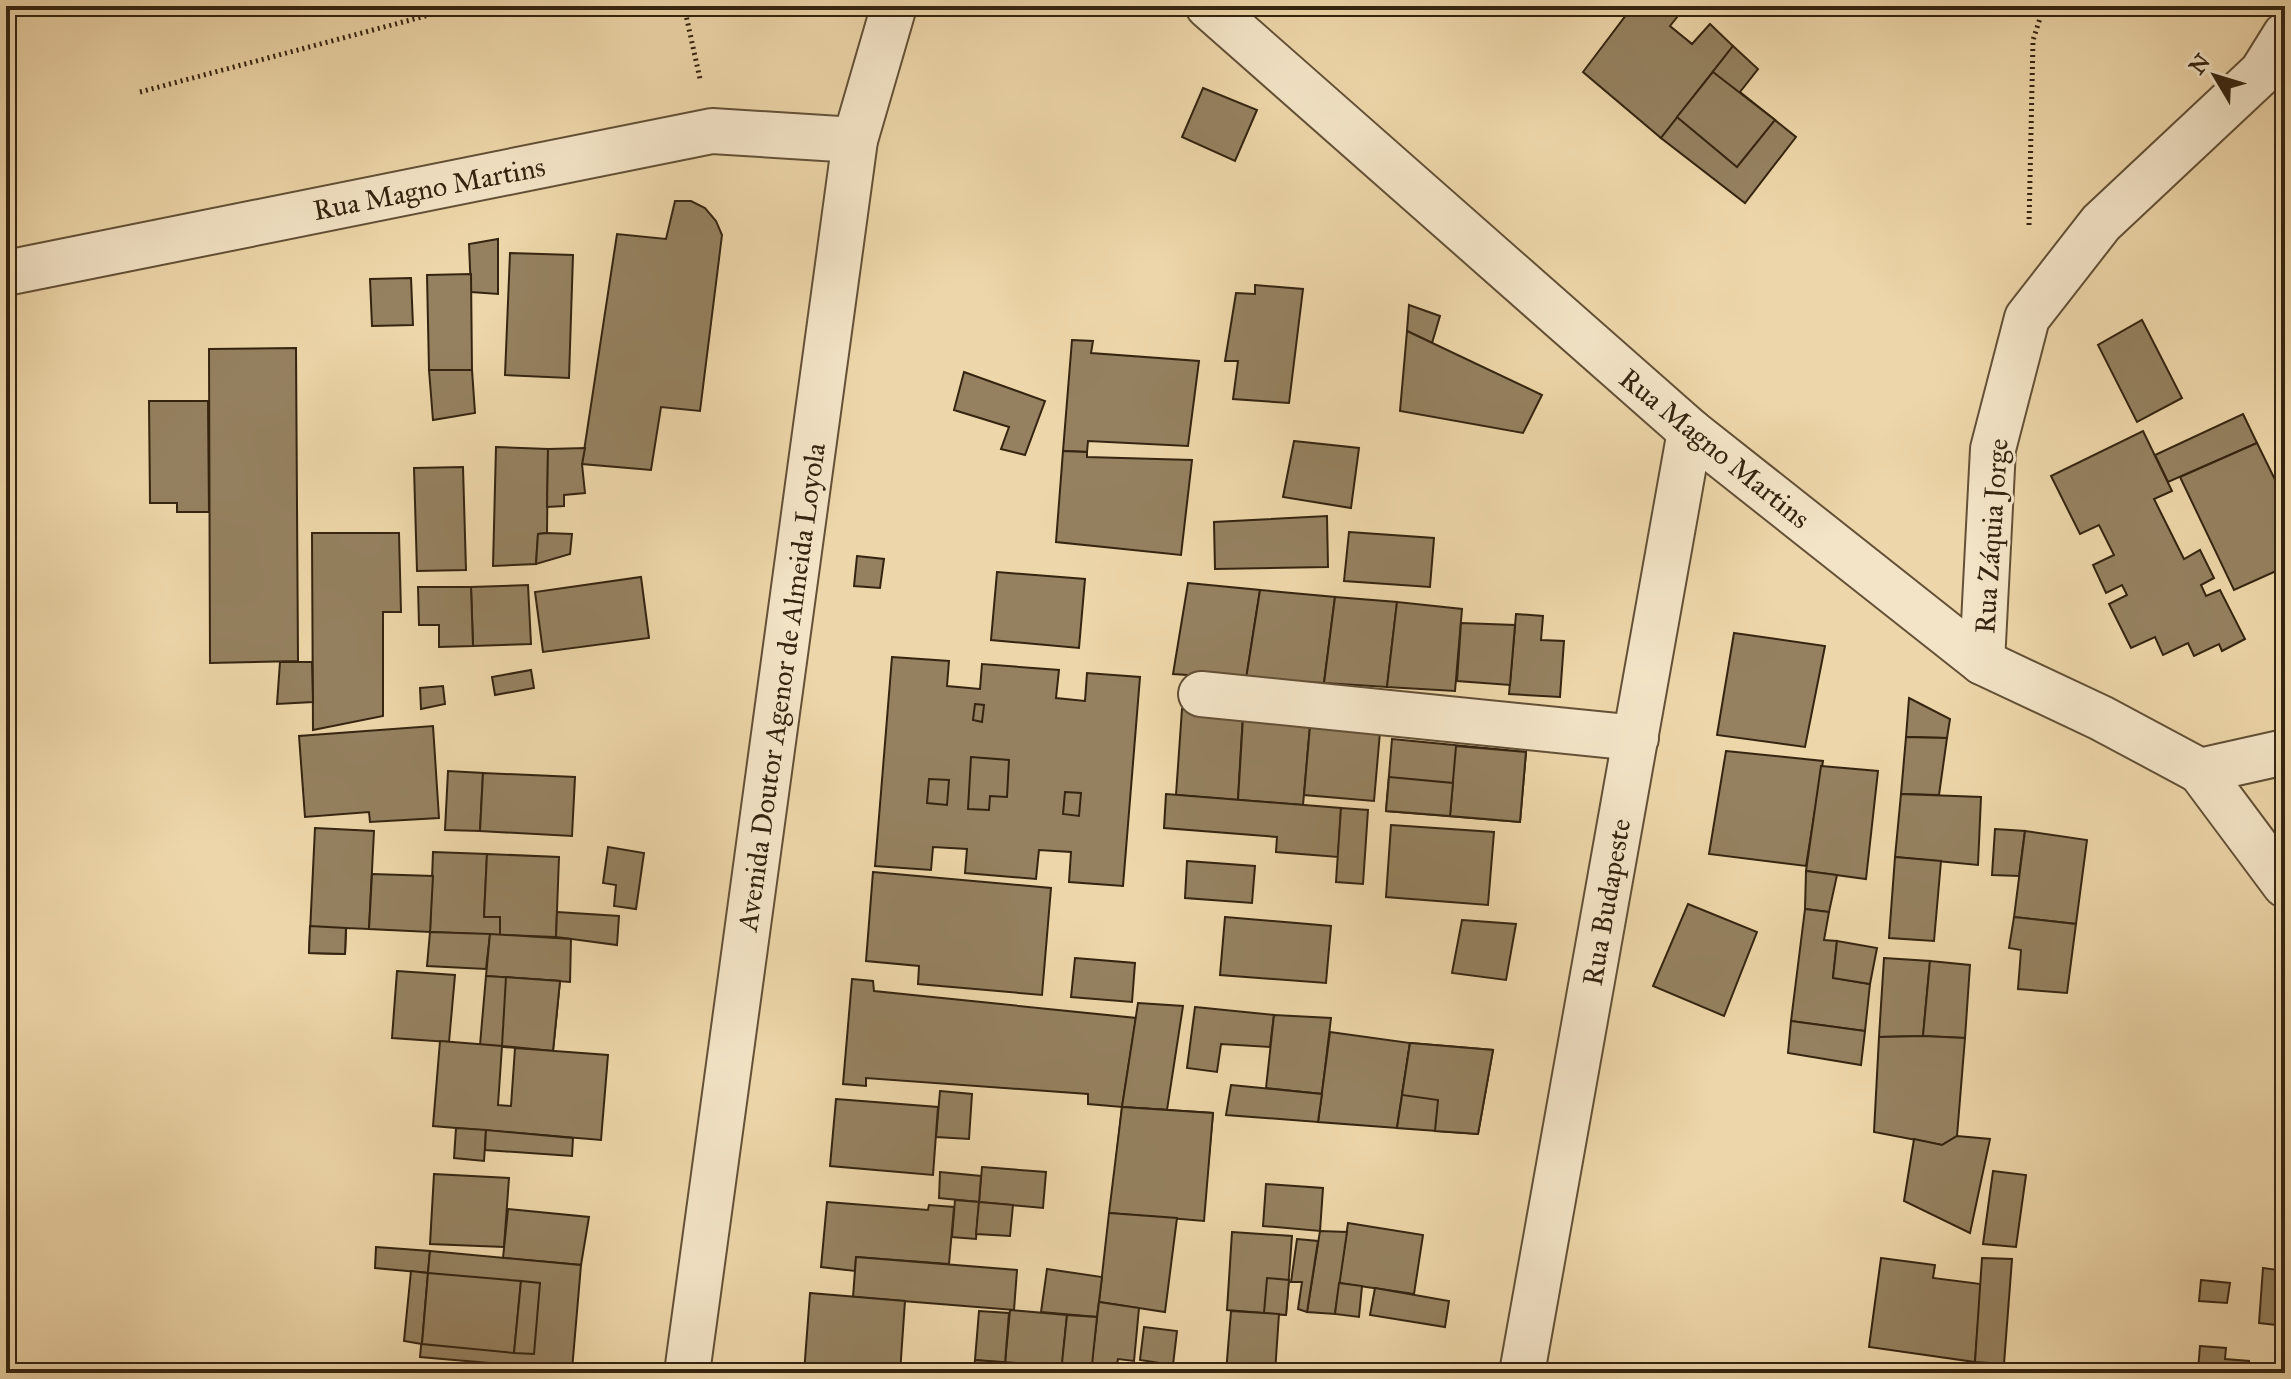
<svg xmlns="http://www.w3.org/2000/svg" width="2291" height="1379" font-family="'IM FELL Great Primer',serif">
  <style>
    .building { fill: #958160; stroke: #352410; stroke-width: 2 }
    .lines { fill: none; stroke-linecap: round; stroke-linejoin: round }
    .minor-casing { stroke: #635036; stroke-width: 48 }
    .path { stroke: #352410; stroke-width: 5; stroke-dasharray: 2 4; stroke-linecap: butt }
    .minor { stroke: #f3e4c7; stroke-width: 44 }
    .labels { text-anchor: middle; stroke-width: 6; stroke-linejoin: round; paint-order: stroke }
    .street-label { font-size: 28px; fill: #352410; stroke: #f3e4c7 }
  </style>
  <rect width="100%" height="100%" fill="#edd6a9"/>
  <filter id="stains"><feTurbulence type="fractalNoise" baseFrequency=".0025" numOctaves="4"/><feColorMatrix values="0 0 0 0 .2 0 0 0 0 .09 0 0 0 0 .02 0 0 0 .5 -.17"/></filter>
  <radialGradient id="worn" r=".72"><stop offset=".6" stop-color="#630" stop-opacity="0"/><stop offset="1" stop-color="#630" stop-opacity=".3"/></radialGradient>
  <g class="building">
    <path d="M 1633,6 L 1641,6 L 1692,44 L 1657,89 L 1604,45 Z"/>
    <path d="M 1633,6 L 1686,6 L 1670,26 L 1692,44 L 1710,24 L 1733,46 L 1661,138 L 1583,72 Z"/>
    <path d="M 1733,46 L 1758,69 L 1740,92 L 1796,137 L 1745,203 L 1661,138 Z"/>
    <path d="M 1713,72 L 1775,120 L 1737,167 L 1677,117 Z"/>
    <path d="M 1203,88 L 1257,110 L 1235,161 L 1182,137 Z"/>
    <path d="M 675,201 L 691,201 L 705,208 L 716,221 L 722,235 L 700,411 L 661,407 L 651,470 L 582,464 L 617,234 L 666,239 Z"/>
    <path d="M 498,239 L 498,294 L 471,292 L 469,244 Z"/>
    <path d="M 510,253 L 573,255 L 569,378 L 505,375 Z"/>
    <path d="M 471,274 L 472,370 L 429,370 L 427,275 Z"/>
    <path d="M 411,278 L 413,325 L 372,326 L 370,279 Z"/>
    <path d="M 1255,285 L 1303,289 L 1289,403 L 1233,399 L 1238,361 L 1225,361 L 1236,293 L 1255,294 Z"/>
    <path d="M 1409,305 L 1440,316 L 1432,343 L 1407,331 Z"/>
    <path d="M 2142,320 L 2182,398 L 2137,422 L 2098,345 Z"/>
    <path d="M 1407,331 L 1542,395 L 1523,433 L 1400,411 Z"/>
    <path d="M 1072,340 L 1093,341 L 1091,353 L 1199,361 L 1188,446 L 1088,441 L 1087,452 L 1063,451 Z"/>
    <path d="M 296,348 L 298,661 L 210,663 L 209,349 Z"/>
    <path d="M 429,370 L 472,370 L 475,413 L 433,420 Z"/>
    <path d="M 964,372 L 1045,401 L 1025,455 L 1001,449 L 1009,427 L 954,410 Z"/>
    <path d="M 149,401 L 208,401 L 209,512 L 177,512 L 177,503 L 150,503 Z"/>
    <path d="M 2243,414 L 2257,443 L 2168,482 L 2155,455 Z"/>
    <path d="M 2143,431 L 2172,491 L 2154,499 L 2184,559 L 2200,550 L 2214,578 L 2201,585 L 2206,596 L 2220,590 L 2245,639 L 2222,651 L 2219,644 L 2194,656 L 2188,643 L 2163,655 L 2155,637 L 2131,648 L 2109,604 L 2127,595 L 2122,585 L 2106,593 L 2093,565 L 2114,555 L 2099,525 L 2080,534 L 2051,476 Z"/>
    <path d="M 1294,441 L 1359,448 L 1351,508 L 1283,497 Z"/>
    <path d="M 2257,443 L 2285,500 L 2285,567 L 2234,590 L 2180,477 Z"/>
    <path d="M 496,447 L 548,449 L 547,533 L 538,534 L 536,564 L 493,566 Z"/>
    <path d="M 585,448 L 582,464 L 585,493 L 564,495 L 564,506 L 547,507 L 548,449 Z"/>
    <path d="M 1063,451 L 1087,452 L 1087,457 L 1192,460 L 1181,555 L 1056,542 Z"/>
    <path d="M 463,467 L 466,570 L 417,571 L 414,468 Z"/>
    <path d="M 1327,516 L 1328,567 L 1215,569 L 1214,522 Z"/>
    <path d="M 1349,532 L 1434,538 L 1430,587 L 1344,581 Z"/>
    <path d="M 312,533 L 399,533 L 401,612 L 383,612 L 383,716 L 313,730 Z"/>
    <path d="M 547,533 L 572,534 L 570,554 L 536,564 L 538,534 Z"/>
    <path d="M 857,556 L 884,559 L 880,588 L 854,586 Z"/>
    <path d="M 997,572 L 1085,579 L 1079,648 L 991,640 Z"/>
    <path d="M 641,577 L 649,638 L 543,652 L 535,592 Z"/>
    <path d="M 1188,583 L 1260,590 L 1246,679 L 1173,674 Z"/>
    <path d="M 528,585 L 531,644 L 473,646 L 471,587 Z"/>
    <path d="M 418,587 L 471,587 L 473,646 L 439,647 L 439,625 L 419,625 Z"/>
    <path d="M 1260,590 L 1335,597 L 1324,683 L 1246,679 Z"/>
    <path d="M 1335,597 L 1397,602 L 1387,687 L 1324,683 Z"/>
    <path d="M 1397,602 L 1462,609 L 1455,691 L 1387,687 Z"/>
    <path d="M 1516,614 L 1543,616 L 1541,640 L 1564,641 L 1560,697 L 1509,694 Z"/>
    <path d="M 1461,623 L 1515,625 L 1510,685 L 1457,681 Z"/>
    <path d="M 1734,633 L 1825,646 L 1805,747 L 1717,735 Z"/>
    <path d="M 892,657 L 949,661 L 947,686 L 980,689 L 982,664 L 1059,670 L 1056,698 L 1085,701 L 1087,673 L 1140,677 L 1123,886 L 1069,882 L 1071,852 L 1039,850 L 1036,879 L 965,873 L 967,849 L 933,847 L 931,870 L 875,866 Z"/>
    <path d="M 280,662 L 312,662 L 313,702 L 277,704 Z"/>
    <path d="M 531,670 L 534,688 L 495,695 L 492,677 Z"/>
    <path d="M 443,686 L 445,704 L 421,709 L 420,688 Z"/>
    <path d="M 1909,698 L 1950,719 L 1947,738 L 1906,737 Z"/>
    <path d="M 975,704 L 984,705 L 982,722 L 973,720 Z"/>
    <path d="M 1182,709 L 1243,714 L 1238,800 L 1176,795 Z"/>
    <path d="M 1243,718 L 1310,726 L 1303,805 L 1238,800 Z"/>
    <path d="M 433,726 L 439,818 L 370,822 L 369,812 L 305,817 L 299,736 Z"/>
    <path d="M 1310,726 L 1380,732 L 1374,801 L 1304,795 Z"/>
    <path d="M 1906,737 L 1947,738 L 1939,795 L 1901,794 Z"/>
    <path d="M 1392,739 L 1526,752 L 1520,822 L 1386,811 Z"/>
    <path d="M 1456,746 L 1526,752 L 1520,822 L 1450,816 Z"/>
    <path d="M 1726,751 L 1823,761 L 1806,866 L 1709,854 Z"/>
    <path d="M 971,757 L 1009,760 L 1007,797 L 990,796 L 989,810 L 968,809 Z"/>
    <path d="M 1821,766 L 1878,771 L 1866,879 L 1806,871 Z"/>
    <path d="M 448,771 L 483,773 L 480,831 L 445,830 Z"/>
    <path d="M 483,773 L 575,777 L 572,836 L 480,831 Z"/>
    <path d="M 1389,777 L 1453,783 L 1450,816 L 1386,811 Z"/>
    <path d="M 929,779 L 949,780 L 947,805 L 927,803 Z"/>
    <path d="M 1065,792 L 1081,793 L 1079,816 L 1063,814 Z"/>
    <path d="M 1166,794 L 1341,808 L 1338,857 L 1276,852 L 1277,837 L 1164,828 Z"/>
    <path d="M 1901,794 L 1981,797 L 1978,865 L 1895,857 Z"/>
    <path d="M 1341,808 L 1368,810 L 1363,884 L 1336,882 Z"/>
    <path d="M 1391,825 L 1494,832 L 1488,905 L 1386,897 Z"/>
    <path d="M 315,828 L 374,831 L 369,929 L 346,928 L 345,954 L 309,953 Z"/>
    <path d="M 1995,829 L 2025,831 L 2019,876 L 1992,875 Z"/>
    <path d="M 2025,831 L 2087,840 L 2076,924 L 2014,917 Z"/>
    <path d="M 608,847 L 644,853 L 636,909 L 614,906 L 616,885 L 603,883 Z"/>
    <path d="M 433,852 L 487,854 L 484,917 L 500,917 L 500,935 L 430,932 Z"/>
    <path d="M 487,854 L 559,857 L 556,937 L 500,935 L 500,917 L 484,917 Z"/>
    <path d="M 1895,857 L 1941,861 L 1934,941 L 1889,938 Z"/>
    <path d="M 1187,861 L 1255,866 L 1252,903 L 1185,898 Z"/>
    <path d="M 1806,871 L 1837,875 L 1829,912 L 1805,909 Z"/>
    <path d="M 873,872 L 1051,888 L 1042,995 L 918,984 L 919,966 L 866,961 Z"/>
    <path d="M 372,874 L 433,876 L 430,932 L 369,929 Z"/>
    <path d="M 1688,904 L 1757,932 L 1724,1016 L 1653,986 Z"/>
    <path d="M 1805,909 L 1829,912 L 1824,940 L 1837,941 L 1833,978 L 1870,984 L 1865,1031 L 1791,1021 Z"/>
    <path d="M 557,912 L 619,916 L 617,945 L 556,937 Z"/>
    <path d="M 1225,917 L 1331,926 L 1326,983 L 1220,975 Z"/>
    <path d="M 2014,917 L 2076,924 L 2067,993 L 2018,989 L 2021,950 L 2009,948 Z"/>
    <path d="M 1462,920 L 1516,924 L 1506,980 L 1452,973 Z"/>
    <path d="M 310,926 L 346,928 L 345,954 L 309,953 Z"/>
    <path d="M 430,932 L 490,934 L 486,969 L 427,966 Z"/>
    <path d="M 490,934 L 571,939 L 570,982 L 486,976 Z"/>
    <path d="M 1837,941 L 1877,948 L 1870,984 L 1833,978 Z"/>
    <path d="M 1075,958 L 1135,963 L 1132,1002 L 1071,997 Z"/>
    <path d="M 1884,958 L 1930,961 L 1923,1036 L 1879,1037 Z"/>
    <path d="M 1930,961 L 1970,965 L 1965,1038 L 1923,1036 Z"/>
    <path d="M 397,971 L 455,975 L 449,1042 L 392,1038 Z"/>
    <path d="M 486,976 L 560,981 L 553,1051 L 480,1045 Z"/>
    <path d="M 506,977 L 560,981 L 553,1051 L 502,1046 Z"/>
    <path d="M 852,979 L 873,981 L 874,991 L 1136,1018 L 1122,1107 L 1088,1104 L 1088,1094 L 866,1078 L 866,1086 L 843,1084 Z"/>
    <path d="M 1138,1003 L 1183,1006 L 1167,1110 L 1122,1107 Z"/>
    <path d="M 1195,1007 L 1274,1015 L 1270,1047 L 1221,1044 L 1217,1072 L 1187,1068 Z"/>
    <path d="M 1274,1015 L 1331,1018 L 1322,1094 L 1266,1088 Z"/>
    <path d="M 1791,1021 L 1865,1031 L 1861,1065 L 1788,1053 Z"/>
    <path d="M 1330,1032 L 1410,1043 L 1397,1128 L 1318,1122 Z"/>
    <path d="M 1923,1036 L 1965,1038 L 1957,1136 L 1942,1145 L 1874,1132 L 1879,1037 Z"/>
    <path d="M 440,1041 L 502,1046 L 498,1105 L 511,1106 L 515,1048 L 608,1055 L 601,1140 L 433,1126 Z"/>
    <path d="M 1410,1043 L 1493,1050 L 1478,1134 L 1397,1128 Z"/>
    <path d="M 1410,1043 L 1493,1050 L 1478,1134 L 1435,1131 L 1438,1100 L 1402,1095 Z"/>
    <path d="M 1231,1085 L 1322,1094 L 1318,1122 L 1226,1115 Z"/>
    <path d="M 940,1091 L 972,1094 L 969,1139 L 936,1137 Z"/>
    <path d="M 836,1099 L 938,1107 L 933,1175 L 830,1166 Z"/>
    <path d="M 1122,1107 L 1213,1113 L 1208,1167 L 1116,1160 Z"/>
    <path d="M 1122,1107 L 1213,1113 L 1204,1221 L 1109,1213 Z"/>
    <path d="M 456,1128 L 486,1130 L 484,1161 L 454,1158 Z"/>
    <path d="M 486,1130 L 573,1138 L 572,1156 L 485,1150 Z"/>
    <path d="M 1957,1136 L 1990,1139 L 1970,1233 L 1904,1201 L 1914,1139 L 1942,1145 Z"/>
    <path d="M 982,1167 L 1046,1172 L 1043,1208 L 979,1202 Z"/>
    <path d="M 1993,1171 L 2026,1175 L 2016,1247 L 1983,1244 Z"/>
    <path d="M 940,1172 L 981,1176 L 979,1202 L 939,1198 Z"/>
    <path d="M 434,1174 L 509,1178 L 504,1247 L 430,1244 Z"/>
    <path d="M 1266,1184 L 1323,1188 L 1320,1231 L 1263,1226 Z"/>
    <path d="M 955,1200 L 979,1202 L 976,1239 L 952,1237 Z"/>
    <path d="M 827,1202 L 928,1210 L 929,1205 L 954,1207 L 949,1264 L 856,1257 L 855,1271 L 821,1267 Z"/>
    <path d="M 979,1202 L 1013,1205 L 1010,1236 L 976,1234 Z"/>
    <path d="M 508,1209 L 589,1217 L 581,1265 L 503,1258 Z"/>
    <path d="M 1109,1213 L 1177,1218 L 1165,1312 L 1099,1302 Z"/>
    <path d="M 1348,1223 L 1423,1235 L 1414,1294 L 1339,1283 Z"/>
    <path d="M 1320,1231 L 1347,1232 L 1335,1314 L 1307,1312 Z"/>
    <path d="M 1232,1232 L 1292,1236 L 1286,1315 L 1227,1310 Z"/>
    <path d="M 1297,1239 L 1318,1241 L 1307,1312 L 1298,1309 L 1302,1282 L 1291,1282 Z"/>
    <path d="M 376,1247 L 430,1251 L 428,1273 L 375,1268 Z"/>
    <path d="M 430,1251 L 581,1265 L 572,1370 L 420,1357 Z"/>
    <path d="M 856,1257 L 1017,1270 L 1014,1310 L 853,1297 Z"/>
    <path d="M 1881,1258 L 1935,1265 L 1933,1278 L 1981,1284 L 1975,1362 L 1869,1347 Z"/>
    <path d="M 1982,1258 L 2012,1259 L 2004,1364 L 1975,1362 Z"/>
    <path d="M 2263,1268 L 2285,1271 L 2285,1326 L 2259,1323 Z"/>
    <path d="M 1047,1269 L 1102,1277 L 1097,1317 L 1041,1312 Z"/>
    <path d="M 411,1271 L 428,1273 L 422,1344 L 404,1341 Z"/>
    <path d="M 428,1273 L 521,1281 L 514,1353 L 422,1344 Z"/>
    <path d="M 1267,1278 L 1289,1280 L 1286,1315 L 1264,1313 Z"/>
    <path d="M 2201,1280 L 2230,1283 L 2227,1303 L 2199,1301 Z"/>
    <path d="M 521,1281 L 540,1283 L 534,1354 L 514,1353 Z"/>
    <path d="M 1339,1283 L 1362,1286 L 1359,1317 L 1335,1314 Z"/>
    <path d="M 1375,1288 L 1449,1301 L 1445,1327 L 1370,1315 Z"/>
    <path d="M 810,1293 L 905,1301 L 900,1373 L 804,1373 Z"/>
    <path d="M 1099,1302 L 1139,1308 L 1134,1361 L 1118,1359 L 1116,1370 L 1091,1368 Z"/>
    <path d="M 1010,1310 L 1067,1315 L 1062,1366 L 1005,1363 Z"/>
    <path d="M 979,1311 L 1009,1313 L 1005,1363 L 975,1360 Z"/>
    <path d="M 1231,1311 L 1279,1314 L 1275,1373 L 1226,1373 Z"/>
    <path d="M 1067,1315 L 1097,1317 L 1092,1365 L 1062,1363 Z"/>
    <path d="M 1144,1327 L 1177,1331 L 1173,1365 L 1140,1360 Z"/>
    <path d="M 2200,1346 L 2226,1348 L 2225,1359 L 2249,1361 L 2248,1373 L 2198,1370 Z"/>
    <path d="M 975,1360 L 1016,1363 L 1016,1373 L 974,1373 Z"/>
    <path d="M 1078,1363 L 1092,1365 L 1091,1373 L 1076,1373 Z"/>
  </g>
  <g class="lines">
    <defs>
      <g id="minor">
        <path d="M 1208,6 L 1690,431 L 1982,662 L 2101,718 L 2200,771 L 2285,752"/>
        <path d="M 6,273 L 712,131 L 855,140"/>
        <path d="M 1982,662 L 1993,449 L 2027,318 L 2101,223 L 2262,72 L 2285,35"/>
        <path d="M 1201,694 L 1636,738"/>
        <path d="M 2200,771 L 2285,885"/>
        <path d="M 687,1373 L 855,140 L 894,6"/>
        <path d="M 1522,1373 L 1690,431"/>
      </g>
    </defs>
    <use href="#minor" class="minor-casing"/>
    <g class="path">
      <path d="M 684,6 L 700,79"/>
      <path d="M 140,92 L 463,6"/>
      <path d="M 2029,225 L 2033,40 L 2044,6"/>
    </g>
    <use href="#minor" class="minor"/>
  </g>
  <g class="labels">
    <g class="street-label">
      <text transform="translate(429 188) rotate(-11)" y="10">Rua Magno Martins</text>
      <text transform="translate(1715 448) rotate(39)" y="10">Rua Magno Martins</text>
      <text transform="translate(1991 536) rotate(-86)" y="10">Rua Záquia Jorge</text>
      <text transform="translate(781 687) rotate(-82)" y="10">Avenida Doutor Agenor de Almeida Loyola</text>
      <text transform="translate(1606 902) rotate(-80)" y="10">Rua Budapeste</text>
    </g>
  </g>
  <rect width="2291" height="1379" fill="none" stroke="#edd6a9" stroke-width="32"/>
  <rect x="8" y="8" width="2275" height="1363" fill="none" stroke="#352410" stroke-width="4"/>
  <rect x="16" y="16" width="2259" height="1347" fill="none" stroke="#352410" stroke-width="2"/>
  <g transform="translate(2215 76) rotate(308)" stroke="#f3e4c7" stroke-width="6" paint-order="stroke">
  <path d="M0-6L14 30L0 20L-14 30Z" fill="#352410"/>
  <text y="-12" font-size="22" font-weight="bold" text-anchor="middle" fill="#352410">N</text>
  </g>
  <rect width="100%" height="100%" filter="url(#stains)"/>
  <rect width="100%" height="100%" fill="url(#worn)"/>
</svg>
